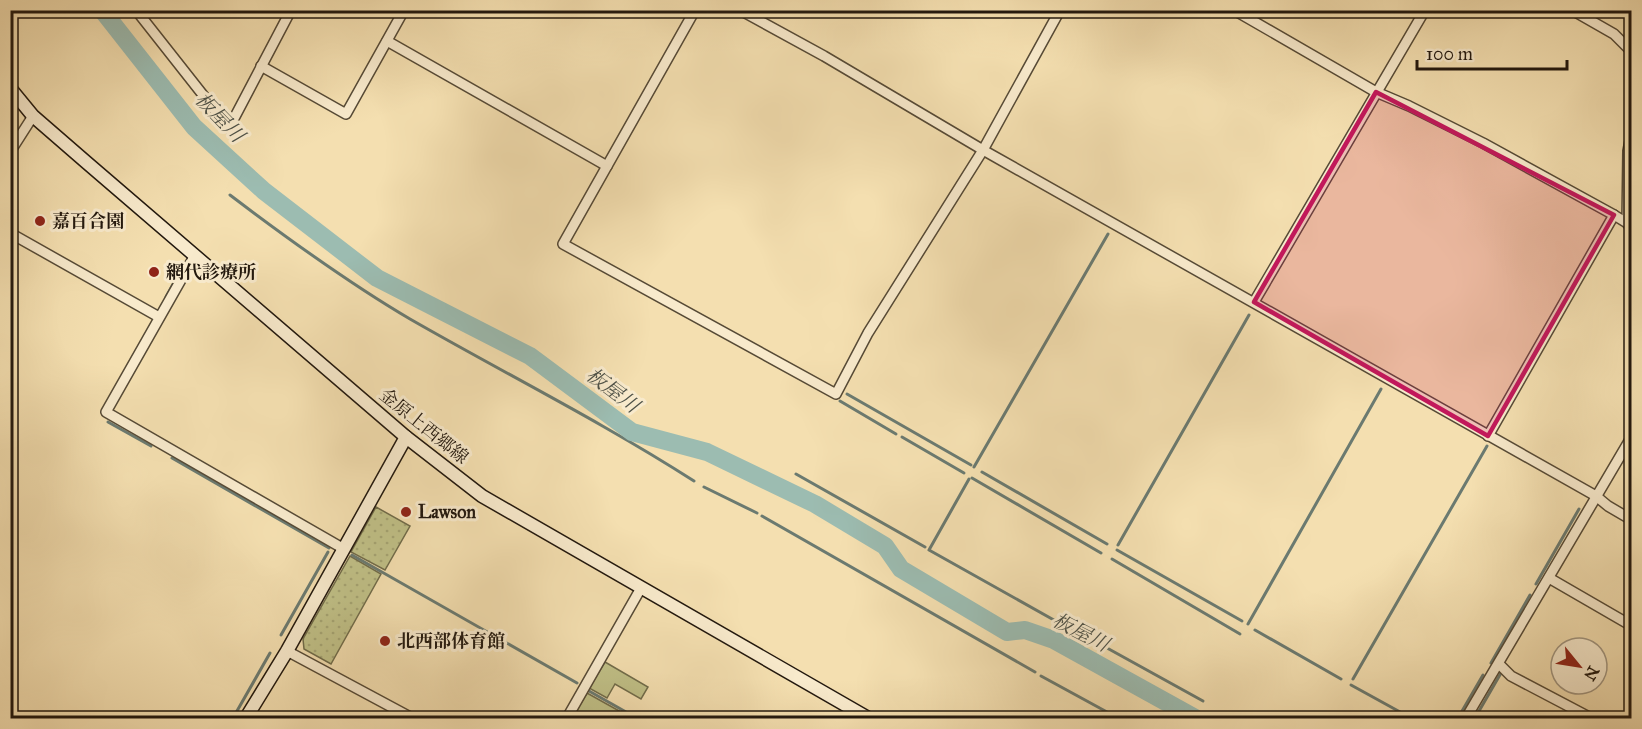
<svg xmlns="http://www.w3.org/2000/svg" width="1642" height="729" font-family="'IM FELL Great Primer','Noto Serif JP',serif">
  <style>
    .grass { fill: url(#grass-dots); stroke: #716c4a; stroke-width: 1.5 }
    .garden { fill: #c0c087; stroke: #716c4a; stroke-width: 1.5 }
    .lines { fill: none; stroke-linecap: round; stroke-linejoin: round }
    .stream { stroke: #6b7a70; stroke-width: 3 }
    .river { stroke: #9cbcb1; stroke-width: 18 }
    .street-casing { stroke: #564a36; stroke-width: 12 }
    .secondary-casing { stroke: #22180e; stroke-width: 15 }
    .street { stroke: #f8eacc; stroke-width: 9 }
    .secondary { stroke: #f8eacc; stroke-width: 12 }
    .marked { fill: #c2185b; fill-opacity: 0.2; stroke: #c2185b; stroke-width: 4.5; stroke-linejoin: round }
    .poi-dot { fill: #8f2418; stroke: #f8eacc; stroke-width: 2 }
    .labels { text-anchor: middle; stroke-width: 6; stroke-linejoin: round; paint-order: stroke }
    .poi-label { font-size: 18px; font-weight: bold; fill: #22180e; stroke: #f8eacc; text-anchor: start }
    .street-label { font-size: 18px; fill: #22180e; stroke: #f8eacc }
    .water-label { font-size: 20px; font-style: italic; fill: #4d5147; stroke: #f8eacc }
  </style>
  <defs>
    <pattern id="grass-dots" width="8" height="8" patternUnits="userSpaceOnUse" patternTransform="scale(1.5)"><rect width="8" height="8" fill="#c0c087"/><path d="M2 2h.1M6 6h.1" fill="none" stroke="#a5a473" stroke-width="1.8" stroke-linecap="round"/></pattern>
  </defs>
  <rect width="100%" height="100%" fill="#f4dfb0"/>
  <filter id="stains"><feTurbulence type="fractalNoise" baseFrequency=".00333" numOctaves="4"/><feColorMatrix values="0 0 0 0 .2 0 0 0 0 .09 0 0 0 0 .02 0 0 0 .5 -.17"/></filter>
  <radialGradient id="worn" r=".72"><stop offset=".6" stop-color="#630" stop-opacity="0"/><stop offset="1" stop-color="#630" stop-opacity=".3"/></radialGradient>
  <g class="grass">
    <path d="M 376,507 L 410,526 L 385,570 L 351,552 Z"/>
    <path d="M 350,556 L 381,574 L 331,664 L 304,649 L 303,639 Z"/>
  </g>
  <g class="garden">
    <path d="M 605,662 L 648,687 L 641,699 L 615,684 L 607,698 L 589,688 Z"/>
    <path d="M 587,693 L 630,717 L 629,718 L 572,718 Z"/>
  </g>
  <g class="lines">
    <g class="stream">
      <path d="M 230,195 C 288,239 347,282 410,319 C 504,373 602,422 694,481"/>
      <path d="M 166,297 L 183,266"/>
      <path d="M 847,394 L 971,465"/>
      <path d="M 840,401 L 896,434"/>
      <path d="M 108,422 L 151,446"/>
      <path d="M 902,437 L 964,473"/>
      <path d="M 172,458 L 329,548"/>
      <path d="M 974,467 L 1108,234"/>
      <path d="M 982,472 L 1107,544"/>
      <path d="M 796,474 L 925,547"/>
      <path d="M 972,478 L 1101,553"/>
      <path d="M 969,479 L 929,550 L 1061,624"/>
      <path d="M 704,487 L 757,513"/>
      <path d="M 762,516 L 1035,672"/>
      <path d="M 1118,545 L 1249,315"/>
      <path d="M 1117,550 L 1242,621"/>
      <path d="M 352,555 L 577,683"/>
      <path d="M 1112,559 L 1240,634"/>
      <path d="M 1536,584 L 1579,509"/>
      <path d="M 1248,624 L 1381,389"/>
      <path d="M 1069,627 L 1203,701"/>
      <path d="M 1255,630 L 1341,679"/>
      <path d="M 281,635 L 328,552"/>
      <path d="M 1491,663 L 1530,595"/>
      <path d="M 1041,676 L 1118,718"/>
      <path d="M 1353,679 L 1487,446"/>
      <path d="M 1351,685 L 1411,718"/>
      <path d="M 589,691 L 626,712"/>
      <path d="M 632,715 L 639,718"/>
      <path d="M 233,718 L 270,653"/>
      <path d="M 1458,718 L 1483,675"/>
      <path d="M 1475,718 L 1501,673"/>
    </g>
    <path class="river" d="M 102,10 L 194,127 L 264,191 L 377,278 L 530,356 L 632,432 L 707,452 L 815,504 L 885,546 L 901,569 L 1007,632 L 1025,630 L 1054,640 L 1195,718"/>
    <defs>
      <g id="street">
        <path d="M 136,10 L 229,128 L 291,10"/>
        <path d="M 695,10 L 563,244 L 836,394 L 868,333 L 983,150 L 1060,10"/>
        <path d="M 740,10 L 824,56 L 983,150 L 1596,496 L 1608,506 L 1632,520"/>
        <path d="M 1234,10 L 1376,92 L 1409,106 L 1483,143 L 1614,215 L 1627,223 L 1632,230"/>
        <path d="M 1572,10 L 1614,34 L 1632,52"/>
        <path d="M 387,41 L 607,166"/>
        <path d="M 261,66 L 346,114 L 404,10"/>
        <path d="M 10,152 L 33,116"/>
        <path d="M 1627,223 L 1628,151 L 1632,131"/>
        <path d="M 10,233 L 159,317"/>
        <path d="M 195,255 L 106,412 L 344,549"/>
        <path d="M 1254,302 L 1425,10"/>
        <path d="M 1488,436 L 1614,215"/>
        <path d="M 1549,578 L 1632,626"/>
        <path d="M 287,651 L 412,718"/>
        <path d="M 1499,664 L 1511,676 L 1591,718"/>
        <path d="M 567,718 L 641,588"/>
        <path d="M 1466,718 L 1632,436"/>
      </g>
      <g id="secondary">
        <path d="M 10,88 L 33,116 L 86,162 L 406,437 L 482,496 L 868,718"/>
        <path d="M 246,718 L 287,651 L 406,437"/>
      </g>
    </defs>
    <use href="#street" class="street-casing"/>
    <use href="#secondary" class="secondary-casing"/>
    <use href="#street" class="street"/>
    <use href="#secondary" class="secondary"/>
  </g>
  <path class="marked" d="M 1376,92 L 1614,215 L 1488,436 L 1254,302 Z"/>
  <g class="poi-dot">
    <circle cx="40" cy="221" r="6"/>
    <circle cx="154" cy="272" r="6"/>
    <circle cx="406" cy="512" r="6"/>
    <circle cx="385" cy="641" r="6"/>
  </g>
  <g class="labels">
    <g class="poi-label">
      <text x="52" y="227">嘉百合園</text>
      <text x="166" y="278">網代診療所</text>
      <text x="418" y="518">Lawson</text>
      <text x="397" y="647">北西部体育館</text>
    </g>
    <g class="street-label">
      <text transform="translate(424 426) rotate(39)" y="6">金原上西郷線</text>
    </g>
    <g class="water-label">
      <text transform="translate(220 117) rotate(46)" y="7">板屋川</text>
      <text transform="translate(613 390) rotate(37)" y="7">板屋川</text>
      <text transform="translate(1081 632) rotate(27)" y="7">板屋川</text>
    </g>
  </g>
  <rect width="1642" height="729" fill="none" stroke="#f4dfb0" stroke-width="36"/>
  <rect x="12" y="12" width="1618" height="705" fill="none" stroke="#22180e" stroke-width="3"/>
  <rect x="18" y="18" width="1606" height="693" fill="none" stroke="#22180e" stroke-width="1.5"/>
  <g transform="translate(1579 666) rotate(120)"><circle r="28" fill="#f8eacc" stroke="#a29680" stroke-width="1.5"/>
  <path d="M0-4.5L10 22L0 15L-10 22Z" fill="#8f2418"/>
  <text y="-9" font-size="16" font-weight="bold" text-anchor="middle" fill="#22180e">N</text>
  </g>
  <path d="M1417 60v9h150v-9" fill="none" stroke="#22180e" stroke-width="3"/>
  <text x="1426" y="60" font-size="18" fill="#22180e" stroke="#f8eacc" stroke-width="4.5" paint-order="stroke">100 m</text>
  <rect width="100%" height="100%" filter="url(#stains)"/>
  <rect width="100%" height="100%" fill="url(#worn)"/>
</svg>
